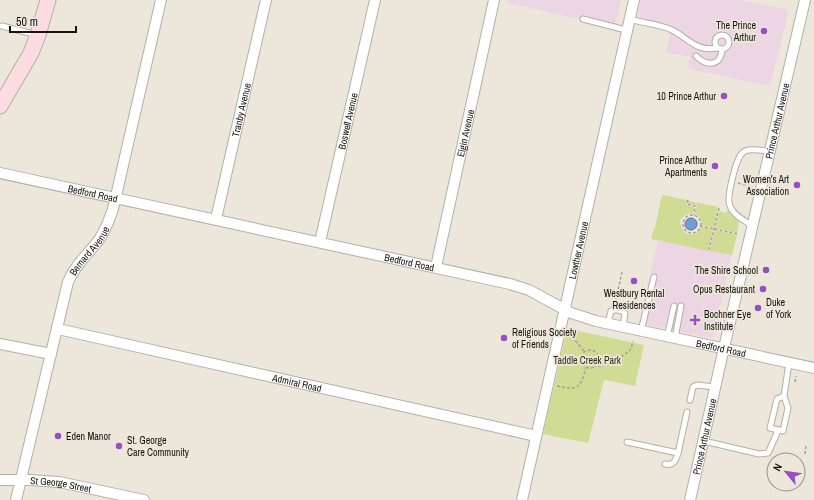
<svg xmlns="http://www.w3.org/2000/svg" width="814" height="500" font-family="'Archivo Narrow',sans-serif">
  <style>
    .commercial { fill: #edd6e3 }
    .green { fill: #d0db93 }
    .water { fill: #719bd3; stroke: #567298 }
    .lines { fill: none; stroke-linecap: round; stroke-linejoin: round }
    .lane-casing { stroke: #b5afa4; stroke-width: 7 }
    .street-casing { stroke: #b5afa4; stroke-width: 12 }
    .secondary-casing { stroke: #b5afa4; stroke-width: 17 }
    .path { stroke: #a6a197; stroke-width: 1.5; stroke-dasharray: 3 2; stroke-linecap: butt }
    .lane { stroke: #fff; stroke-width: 5 }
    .street { stroke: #fff; stroke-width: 10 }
    .secondary { stroke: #fcdce0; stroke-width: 15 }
    .poi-dot { fill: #9a4fc1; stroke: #ede7db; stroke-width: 1.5 }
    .labels { text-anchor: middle; stroke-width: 3.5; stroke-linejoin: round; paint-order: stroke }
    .poi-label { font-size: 10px; fill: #171410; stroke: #ede7db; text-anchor: end }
    .street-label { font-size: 10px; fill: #171410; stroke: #ede7db }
    .park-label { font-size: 10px; fill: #2c3010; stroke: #ede7db }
  </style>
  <rect width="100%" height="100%" fill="#ede7db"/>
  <g class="commercial">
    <path d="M 507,0 L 621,0 L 615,27 L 507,3 Z"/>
    <path d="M 641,0 L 742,0 L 784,9 L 787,11 L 788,15 L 770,86 L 688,69 L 690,57 L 666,52 L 670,34 L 668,32 L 636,24 Z"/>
    <path d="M 658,240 L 732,255 L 713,337 L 710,338 L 639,323 Z"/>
  </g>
  <g class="green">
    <path d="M 662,195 L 687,200 L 686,205 L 694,207 L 693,213 L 686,214 L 680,220 C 681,229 685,238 697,233 L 702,227 L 713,230 L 708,251 L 651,239 L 654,228 L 655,228 Z"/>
    <path d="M 689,201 L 718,207 L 714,228 L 702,225 L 701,218 L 695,213 L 697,205 L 688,204 Z"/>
    <path d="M 728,210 L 739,222 L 737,233 L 715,228 L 719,211 L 725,213 Z"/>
    <path d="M 715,230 L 737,235 L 732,255 L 710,251 Z"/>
    <path d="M 569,329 L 644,345 L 635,386 L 604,380 L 588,443 L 543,434 L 566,334 Z"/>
  </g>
  <circle class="water" cx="691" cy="224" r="6"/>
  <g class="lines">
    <defs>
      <g id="lane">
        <path d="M 583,19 L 626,30"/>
        <path d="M 629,19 C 643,23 659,24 672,30 C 688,38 696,52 717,48"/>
        <path d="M 2,26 L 37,35"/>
        <circle cx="722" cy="42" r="7"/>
        <path d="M 696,56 C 706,66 720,67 722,50"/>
        <path d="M 753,226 C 745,221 733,215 730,206 C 726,198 735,166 739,158 C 740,155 742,153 745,151 C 752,148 763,151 770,151"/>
        <path d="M 608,323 L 611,311 C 615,309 621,310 625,313 L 623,327"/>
        <path d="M 641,331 L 654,277"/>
        <path d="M 667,337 L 674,306"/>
        <path d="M 675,338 L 681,306"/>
        <path d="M 784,396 L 777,399 L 770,428 L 783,431 L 788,408 L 784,396 L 789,363"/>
        <path d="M 690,400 L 693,387 L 697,385 L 715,387"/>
        <path d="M 704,441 L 759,454 L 768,453 L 774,440 L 778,430"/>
        <path d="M 627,442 L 678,453 L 687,412"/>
        <path d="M 665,464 C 674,466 676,460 678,453"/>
      </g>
      <g id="street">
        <path id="s1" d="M 0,173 L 510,284 L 529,290 L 571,313 L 596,321 L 814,368"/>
        <path id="s2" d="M 216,219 L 266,0"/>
        <path id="s3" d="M 320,242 L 375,0"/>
        <path id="s4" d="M 436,267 L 494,0"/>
        <path id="s5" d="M 58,329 L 536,436"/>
        <path d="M 0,344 L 51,354"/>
        <path id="s6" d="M 0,480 L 30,480 L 59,482 L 144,500"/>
        <path id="s7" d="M 16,500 L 68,282 C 75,265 87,255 98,241 C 105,232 109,220 113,209 L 161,0"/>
        <path id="s8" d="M 522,500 L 634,0"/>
        <path id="s9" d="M 690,500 L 721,361 L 805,0"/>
      </g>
      <path id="secondary" d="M 0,106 L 31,53 L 38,35 L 48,0"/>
    </defs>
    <use href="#lane" class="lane-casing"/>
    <use href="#street" class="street-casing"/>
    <use href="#secondary" class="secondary-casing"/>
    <g class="path">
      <path d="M 738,183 L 750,186"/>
      <path d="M 688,200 L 687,204 L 695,206 L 694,215"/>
      <circle cx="692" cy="224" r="9"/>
      <path d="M 700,226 L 738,234"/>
      <path d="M 709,250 L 719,208"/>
      <path d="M 615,304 L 622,272"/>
      <path d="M 569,333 L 584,351"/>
      <circle cx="590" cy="359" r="9"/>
      <path d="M 598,366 C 604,366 625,356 630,350 C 632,348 632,344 633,341"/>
      <path d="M 795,382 L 796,376"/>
      <path d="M 557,386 C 578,390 580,390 586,367"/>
      <path d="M 805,454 L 806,444"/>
    </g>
    <use href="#lane" class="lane"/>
    <use href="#street" class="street"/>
    <use href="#secondary" class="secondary"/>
  </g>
  <g class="poi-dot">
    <circle cx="764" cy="31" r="4"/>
    <circle cx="724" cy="96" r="4"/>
    <circle cx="715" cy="166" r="4"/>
    <circle cx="797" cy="185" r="4"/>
    <circle cx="766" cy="270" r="4"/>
    <circle cx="634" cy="281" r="4"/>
    <circle cx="763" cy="289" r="4"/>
    <circle cx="758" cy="308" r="4"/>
    <path d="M693 314h4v4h4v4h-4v4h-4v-4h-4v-4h4z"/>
    <circle cx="504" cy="338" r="4"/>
    <circle cx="58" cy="436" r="4"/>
    <circle cx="119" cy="446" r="4"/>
  </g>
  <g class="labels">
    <g class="poi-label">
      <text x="756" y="29">The Prince<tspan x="756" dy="12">Arthur</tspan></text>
      <text x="716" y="100">10 Prince Arthur</text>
      <text x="707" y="164">Prince Arthur<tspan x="707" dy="12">Apartments</tspan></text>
      <text x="789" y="183">Women's Art<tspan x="789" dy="12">Association</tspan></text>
      <text x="758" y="274">The Shire School</text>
      <text x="755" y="293">Opus Restaurant</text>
      <text x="634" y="297" text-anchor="middle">Westbury Rental<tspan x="634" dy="12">Residences</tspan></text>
      <text x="766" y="306" text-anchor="start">Duke<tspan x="766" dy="12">of York</tspan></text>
      <text x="704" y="318" text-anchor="start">Bochner Eye<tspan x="704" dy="12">Institute</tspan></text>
      <text x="512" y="336" text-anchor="start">Religious Society<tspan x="512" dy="12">of Friends</tspan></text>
      <text x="66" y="440" text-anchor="start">Eden Manor</text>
      <text x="127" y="444" text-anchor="start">St. George<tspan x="127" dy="12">Care Community</tspan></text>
    </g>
    <g class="street-label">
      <text dy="4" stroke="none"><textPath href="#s2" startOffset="112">Tranby Avenue</textPath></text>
      <text dy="4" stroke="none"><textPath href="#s3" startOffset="124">Boswell Avenue</textPath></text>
      <text dy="4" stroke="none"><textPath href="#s9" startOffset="389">Prince Arthur Avenue</textPath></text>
      <text dy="4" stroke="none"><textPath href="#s4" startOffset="137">Elgin Avenue</textPath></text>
      <text dy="4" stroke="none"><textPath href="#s1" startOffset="95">Bedford Road</textPath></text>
      <text dy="4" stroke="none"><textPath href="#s7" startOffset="262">Bernard Avenue</textPath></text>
      <text dy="4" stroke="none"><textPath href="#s8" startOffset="256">Lowther Avenue</textPath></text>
      <text dy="4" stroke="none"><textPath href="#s1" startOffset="419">Bedford Road</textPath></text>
      <text dy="4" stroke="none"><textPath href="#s1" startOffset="744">Bedford Road</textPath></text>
      <text dy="4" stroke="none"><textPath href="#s5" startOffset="245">Admiral Road</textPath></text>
      <text dy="4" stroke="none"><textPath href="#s9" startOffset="65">Prince Arthur Avenue</textPath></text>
      <text dy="4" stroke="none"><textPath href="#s6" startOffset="61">St George Street</textPath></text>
    </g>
    <g class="park-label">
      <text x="587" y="364">Taddle Creek Park</text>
    </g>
  </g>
  <g transform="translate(786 472) rotate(299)"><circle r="19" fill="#ede7db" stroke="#97938a"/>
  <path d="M0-3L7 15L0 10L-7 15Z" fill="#9a4fc1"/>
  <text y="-6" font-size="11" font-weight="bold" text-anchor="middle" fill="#171410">N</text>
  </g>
  <path d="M10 26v6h66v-6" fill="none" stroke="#171410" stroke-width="2"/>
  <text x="16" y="26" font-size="12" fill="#171410" stroke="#ede7db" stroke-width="3" paint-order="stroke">50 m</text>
</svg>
